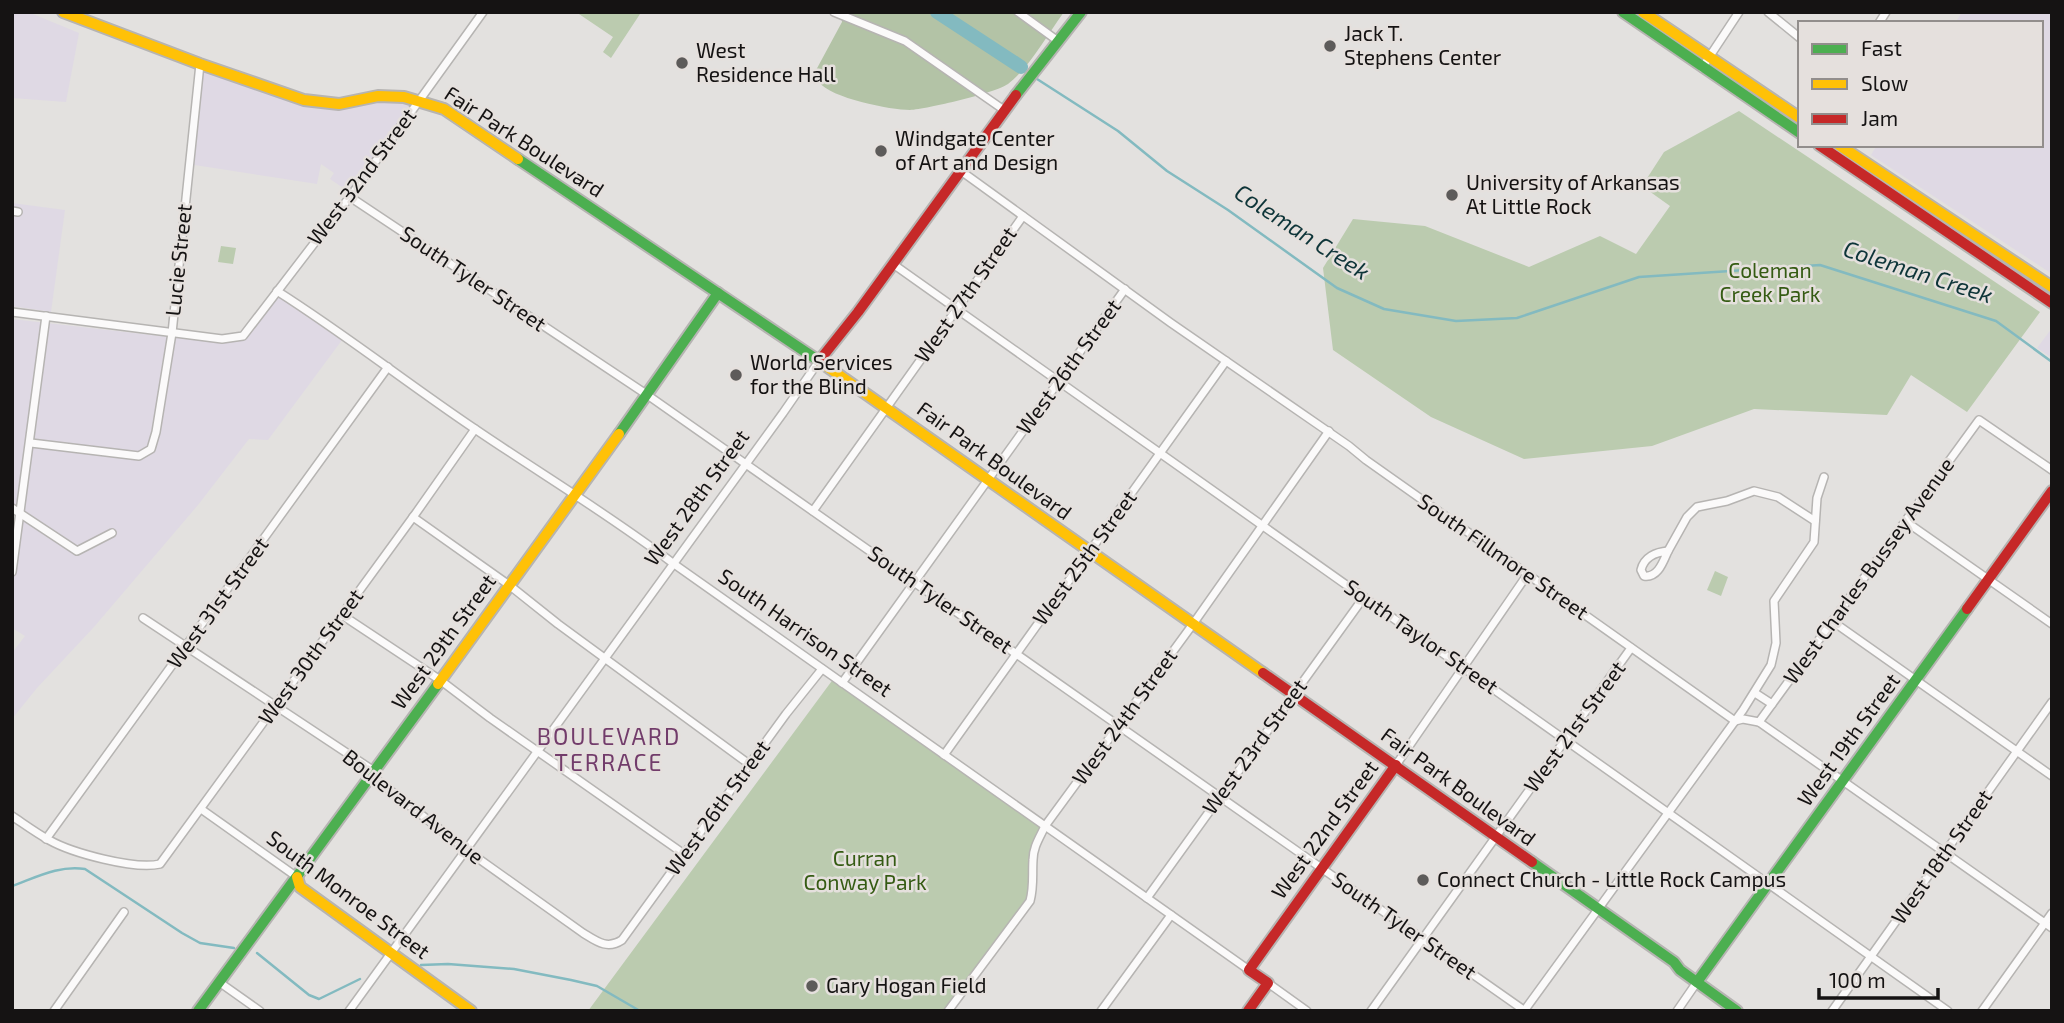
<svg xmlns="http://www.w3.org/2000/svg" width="2064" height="1023" font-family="'Exo 2',sans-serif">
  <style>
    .commercial { fill: #dfd9e4 }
    .green { fill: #bbcbaf }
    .forest { fill: #b3c3a6 }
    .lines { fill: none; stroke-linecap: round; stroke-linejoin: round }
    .stream { stroke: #83bac0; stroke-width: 2.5 }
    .river { stroke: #83bac0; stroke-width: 14 }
    .street-casing { stroke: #b6b4b2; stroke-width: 10 }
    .fast-casing { stroke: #b6b4b2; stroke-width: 14 }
    .slow-casing { stroke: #b6b4b2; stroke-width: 14 }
    .jam-casing { stroke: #b6b4b2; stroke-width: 14 }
    .street { stroke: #fbfafa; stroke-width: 7 }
    .fast { stroke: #4caf50; stroke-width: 10 }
    .slow { stroke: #ffc107; stroke-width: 10 }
    .jam { stroke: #c62828; stroke-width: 10 }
    .poi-dot { fill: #5d5b5a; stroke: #e5e0dd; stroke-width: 2.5 }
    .labels { text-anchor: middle; stroke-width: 5; stroke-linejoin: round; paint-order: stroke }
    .poi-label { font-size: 21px; fill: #151313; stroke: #e5e0dd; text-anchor: start }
    .street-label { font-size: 21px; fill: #151313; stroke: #e5e0dd }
    .park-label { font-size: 21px; fill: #355b13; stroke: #e5e0dd }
    .water-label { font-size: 23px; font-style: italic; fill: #0e3539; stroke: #e5e0dd }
    .neighbourhood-label { font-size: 23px; letter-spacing: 2px; fill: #723c6b; stroke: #e5e0dd }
  </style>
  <rect width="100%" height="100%" fill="#e3e1df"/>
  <g class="commercial">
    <path d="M 12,12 L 28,12 L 79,33 L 66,102 L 12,98 Z"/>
    <path d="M 1962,12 L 2052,12 L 2052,274 L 1871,155 L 1877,145 L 2041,145 L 2041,23 L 1955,23 Z"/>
    <path d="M 200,64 L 304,100 L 339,104 L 378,96 L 420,100 L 352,194 L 330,179 L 334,173 L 321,164 L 317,184 L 188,164 Z"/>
    <path d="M 12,203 L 65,210 L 51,312 L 12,306 Z"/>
    <path d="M 277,291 L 345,336 L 268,440 L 249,439 L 198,505 L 94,627 L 37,688 L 12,719 L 12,653 L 25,636 L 12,628 L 12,572 L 20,515 L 12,508 L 12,319 L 169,337 L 233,338 L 243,336 Z"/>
    <path d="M 2052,328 L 2052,358 L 2037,348 Z"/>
  </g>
  <g class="green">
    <path d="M 576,12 L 638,12 L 640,14 L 611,58 L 603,52 L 613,37 Z"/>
    <path d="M 1739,111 L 2040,312 L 1967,412 L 1911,375 L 1887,415 L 1754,409 L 1652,446 L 1524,459 L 1431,417 L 1333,350 L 1323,268 L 1353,219 L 1425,226 L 1529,267 L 1600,236 L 1636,254 L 1670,206 L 1642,186 L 1664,152 Z"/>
    <path d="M 221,246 L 236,248 L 233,264 L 218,262 Z"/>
    <path d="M 1715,571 L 1728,577 L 1721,596 L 1707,590 Z"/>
    <path d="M 834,678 L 1045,826 L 1036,844 L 1032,893 L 948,1011 L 588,1011 Z"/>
  </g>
  <path class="forest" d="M 841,12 L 1064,12 C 1048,34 1029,68 1008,84 C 995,93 927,109 910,110 C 891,110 830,98 819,82 C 817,79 816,75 815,72 L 842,22 Z"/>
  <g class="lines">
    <g class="stream">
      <path d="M 1037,79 L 1118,131 L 1167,171 L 1228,210 L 1337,288 L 1384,309 L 1456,321 L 1517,318 L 1639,277 L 1820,265 L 1996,321 L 2052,362"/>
      <path d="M 12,886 C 37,877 59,865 85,869 L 182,933 L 200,943 L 234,948"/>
      <path d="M 257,953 L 309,995 L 319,999 L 360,979"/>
      <path d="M 421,965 L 448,964 L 514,969 L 571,980 L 597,986 L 640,1011"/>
    </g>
    <path class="river" d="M 937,12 L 1021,67"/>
    <defs>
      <g id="street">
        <path d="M 834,12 L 905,41 L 1004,110"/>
        <path d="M 1018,12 L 1058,41"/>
        <path d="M 1768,12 L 1800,38"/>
        <path d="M 1879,23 L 1886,12"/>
        <path d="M 1702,68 L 1739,12"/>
        <path d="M 961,171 L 1171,323 L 1349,446 L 1366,460 L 1735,721 L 1743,719 L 1759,722 L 2052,928"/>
        <path d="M 350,197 L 646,394 L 1525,1011"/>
        <path d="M 12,211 L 18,212"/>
        <path d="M 893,264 L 1948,1011"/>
        <path d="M 277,291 C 345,334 408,384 475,429 C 541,474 610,515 674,564 L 1249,970"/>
        <path d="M 12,312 L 222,339 L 243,336 L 352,194 L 483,12"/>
        <path d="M 31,443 L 139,456 L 151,449 L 156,432 L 172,333 L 200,64"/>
        <path d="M 12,508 L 77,551 L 112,533"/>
        <path d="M 813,511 L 1023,216"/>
        <path d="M 413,517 L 509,585 L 558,624 L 749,764"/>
        <path d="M 1905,521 L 2052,624"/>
        <path d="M 1668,551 L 1687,517 L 1697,507 L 1727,501 L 1754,491 L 1778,497 L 1815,521"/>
        <path d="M 1668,551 C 1663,562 1658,578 1644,576 L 1641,570 C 1644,557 1656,552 1668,551 Z"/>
        <path d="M 12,572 L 46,316"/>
        <path d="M 342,615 L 440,680 L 490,718 L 684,854"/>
        <path d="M 143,618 L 374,771 L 377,780 L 465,849 L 583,933 C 596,941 607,950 622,940 L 786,714 L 822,669"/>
        <path d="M 1832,621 L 2052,776"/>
        <path d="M 842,683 L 1125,289"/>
        <path d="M 1755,693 L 1772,704"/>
        <path d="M 1759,722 L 1979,420 L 2052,470"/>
        <path d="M 944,755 L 1226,361"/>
        <path d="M 1396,765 L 1527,575"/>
        <path d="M 201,809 L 297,877"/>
        <path d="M 12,816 C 24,824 36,833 49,840 C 72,853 135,870 160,864 L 416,513 L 475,429"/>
        <path d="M 46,839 L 388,367"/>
        <path d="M 1147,898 L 1364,597"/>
        <path d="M 219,982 L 260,1011"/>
        <path d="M 1268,983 L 1307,1011"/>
        <path d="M 54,1011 L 124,912"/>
        <path d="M 349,1011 L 783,413 L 819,361"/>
        <path d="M 948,1011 L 1030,901 C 1034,886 1032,875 1033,860 C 1033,847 1040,837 1045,826 L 1193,624 L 1329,431"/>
        <path d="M 1101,1011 L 1171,915"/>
        <path d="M 1371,1011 L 1631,648"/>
        <path d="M 1524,1011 L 1743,710 L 1771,665 L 1776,643 L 1774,601 L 1814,542 L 1817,498 L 1824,477"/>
        <path d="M 1677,1011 L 1697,982"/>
        <path d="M 1832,1011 L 2052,702"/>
        <path d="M 1982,1011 L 2052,913"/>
      </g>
      <g id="fast">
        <path d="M 1623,12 L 1800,133"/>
        <path d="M 1016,95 L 1081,12"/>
        <path d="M 518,159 L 822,363"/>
        <path d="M 619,434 L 718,293"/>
        <path d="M 1532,862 L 1674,962 L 1680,970 L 1737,1011"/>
        <path d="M 1697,982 L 1967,609"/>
        <path d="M 198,1011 L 438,684"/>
      </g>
      <g id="slow">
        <path d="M 63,12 L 200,64 L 304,100 L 339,104 L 378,96 L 404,97 L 444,109 L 518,159"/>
        <path d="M 1643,12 L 1800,118"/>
        <path d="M 1839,145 L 2052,287"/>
        <path d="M 822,363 L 1263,673"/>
        <path d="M 438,684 L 619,434"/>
        <path d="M 297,877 L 300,887 L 471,1011"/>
      </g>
      <g id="jam">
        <path d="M 1819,145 L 2052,303"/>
        <path d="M 819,361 L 858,312 L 1016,95"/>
        <path d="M 1967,609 L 2052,491"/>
        <path d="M 1263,673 L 1532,862"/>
        <path d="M 1248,1011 L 1268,983 L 1249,970 L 1396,765"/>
      </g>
    </defs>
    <use href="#street" class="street-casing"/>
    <use href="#fast" class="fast-casing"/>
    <use href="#slow" class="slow-casing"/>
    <use href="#jam" class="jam-casing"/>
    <use href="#street" class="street"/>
    <use href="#fast" class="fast"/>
    <use href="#slow" class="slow"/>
    <use href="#jam" class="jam"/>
  </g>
  <g class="poi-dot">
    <circle cx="1330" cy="46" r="7"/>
    <circle cx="682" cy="63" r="7"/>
    <circle cx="881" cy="151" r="7"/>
    <circle cx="1452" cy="195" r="7"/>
    <circle cx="736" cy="375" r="7"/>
    <circle cx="1423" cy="880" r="7"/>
    <circle cx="812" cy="986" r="7"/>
  </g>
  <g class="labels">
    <g class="poi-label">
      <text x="1344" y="41">Jack T.<tspan x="1344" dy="24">Stephens Center</tspan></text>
      <text x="696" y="58">West<tspan x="696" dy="24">Residence Hall</tspan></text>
      <text x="895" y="146">Windgate Center<tspan x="895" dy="24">of Art and Design</tspan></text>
      <text x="1466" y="190">University of Arkansas<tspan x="1466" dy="24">At Little Rock</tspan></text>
      <text x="750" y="370">World Services<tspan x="750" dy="24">for the Blind</tspan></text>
      <text x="1437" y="887">Connect Church - Little Rock Campus</text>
      <text x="826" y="993">Gary Hogan Field</text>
    </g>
    <g class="street-label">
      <text transform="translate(524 142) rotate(33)" y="7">Fair Park Boulevard</text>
      <text transform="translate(362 177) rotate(-53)" y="7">West 32nd Street</text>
      <text transform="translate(179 260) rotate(-84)" y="7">Lucie Street</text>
      <text transform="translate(473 279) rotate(34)" y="7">South Tyler Street</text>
      <text transform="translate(966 295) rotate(-55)" y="7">West 27th Street</text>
      <text transform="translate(1069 367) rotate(-54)" y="7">West 26th Street</text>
      <text transform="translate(994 461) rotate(36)" y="7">Fair Park Boulevard</text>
      <text transform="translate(697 498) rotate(-54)" y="7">West 28th Street</text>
      <text transform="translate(1503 557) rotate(35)" y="7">South Fillmore Street</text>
      <text transform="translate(1085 558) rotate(-54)" y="7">West 25th Street</text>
      <text transform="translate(1869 571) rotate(-54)" y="7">West Charles Bussey Avenue</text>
      <text transform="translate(940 600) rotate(35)" y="7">South Tyler Street</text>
      <text transform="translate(218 603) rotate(-54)" y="7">West 31st Street</text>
      <text transform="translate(805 633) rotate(35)" y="7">South Harrison Street</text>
      <text transform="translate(1421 637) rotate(35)" y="7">South Taylor Street</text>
      <text transform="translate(444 642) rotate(-54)" y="7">West 29th Street</text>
      <text transform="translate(311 657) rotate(-54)" y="7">West 30th Street</text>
      <text transform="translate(1125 717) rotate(-54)" y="7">West 24th Street</text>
      <text transform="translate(1575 727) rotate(-54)" y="7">West 21st Street</text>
      <text transform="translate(1849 740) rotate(-54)" y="7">West 19th Street</text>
      <text transform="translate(1255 747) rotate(-54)" y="7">West 23rd Street</text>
      <text transform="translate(1458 787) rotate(36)" y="7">Fair Park Boulevard</text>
      <text transform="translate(413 807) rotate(38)" y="7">Boulevard Avenue</text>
      <text transform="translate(718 808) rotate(-54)" y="7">West 26th Street</text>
      <text transform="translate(1325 830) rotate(-54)" y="7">West 22nd Street</text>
      <text transform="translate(1942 857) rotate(-55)" y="7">West 18th Street</text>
      <text transform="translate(348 895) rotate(37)" y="7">South Monroe Street</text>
      <text transform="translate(1404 926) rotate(35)" y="7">South Tyler Street</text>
    </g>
    <g class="park-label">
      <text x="1770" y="278">Coleman<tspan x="1770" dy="24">Creek Park</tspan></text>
      <text x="865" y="866">Curran<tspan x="865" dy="24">Conway Park</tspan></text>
    </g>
    <g class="water-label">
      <text transform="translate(1302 232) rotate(33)" y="8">Coleman Creek</text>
      <text transform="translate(1918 272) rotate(18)" y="8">Coleman Creek</text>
    </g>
    <g class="neighbourhood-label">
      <text x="609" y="745">BOULEVARD<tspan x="609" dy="26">TERRACE</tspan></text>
    </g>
  </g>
  <rect width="2064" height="1023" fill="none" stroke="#151313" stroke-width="28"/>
  <rect x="1798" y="21" width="245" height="126" fill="#e5e0dd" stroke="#928e8c" stroke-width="2"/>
  <rect x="1812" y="44" width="35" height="10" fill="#4caf50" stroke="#928e8c" stroke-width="2"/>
  <text x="1861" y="56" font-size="21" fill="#151313">Fast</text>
  <rect x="1812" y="79" width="35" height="10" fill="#ffc107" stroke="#928e8c" stroke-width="2"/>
  <text x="1861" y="91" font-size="21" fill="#151313">Slow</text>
  <rect x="1812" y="114" width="35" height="10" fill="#c62828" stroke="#928e8c" stroke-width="2"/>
  <text x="1861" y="126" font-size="21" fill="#151313">Jam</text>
  <path d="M1819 988v10h119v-10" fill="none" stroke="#151313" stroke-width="3.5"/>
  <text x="1829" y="988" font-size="21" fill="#151313" stroke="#e5e0dd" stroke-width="5" paint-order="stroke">100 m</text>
</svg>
